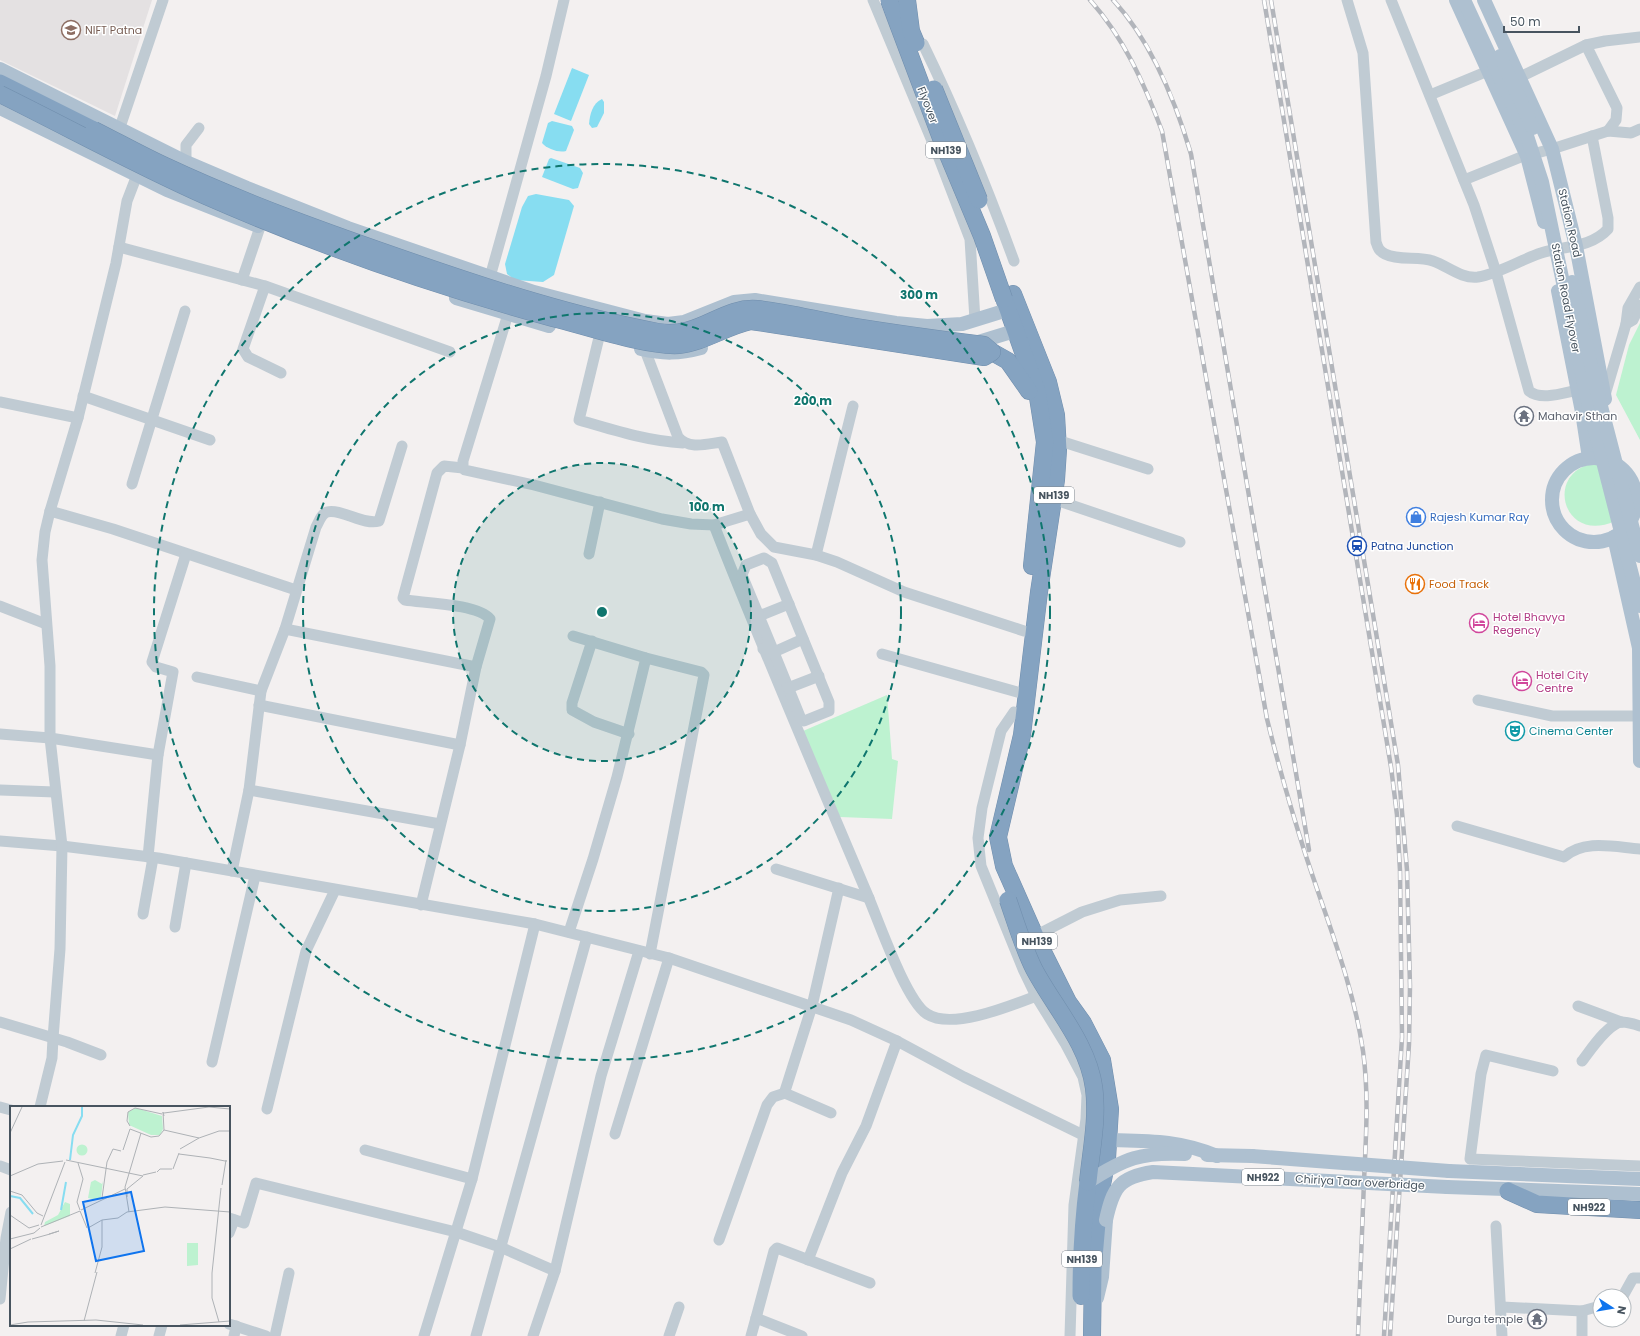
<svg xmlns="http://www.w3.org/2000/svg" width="1640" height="1336" font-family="Poppins,sans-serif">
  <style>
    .education { fill: #e4e1e2 }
    .green { fill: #bdf2d0 }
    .water { fill: #87ddf1 }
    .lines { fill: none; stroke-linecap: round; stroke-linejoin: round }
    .highway-casing { stroke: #708ead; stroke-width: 18 }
    .minor { stroke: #c0cbd3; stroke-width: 11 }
    .major { stroke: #aec0d0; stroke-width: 14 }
    .highway { stroke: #85a3c1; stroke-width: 17 }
    .rail-casing { stroke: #b2b5bb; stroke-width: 4.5 }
    .rail { stroke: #fff; stroke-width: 3; stroke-dasharray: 9; stroke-linecap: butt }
    .highway-bridge-casing { stroke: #708ead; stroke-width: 18; stroke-linecap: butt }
    .major-bridge { stroke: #aec0d0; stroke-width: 14 }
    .highway-bridge { stroke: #85a3c1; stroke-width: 17 }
    .ring { fill: none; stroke: #0f766e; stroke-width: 2; stroke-dasharray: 7 5 }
    .labels { text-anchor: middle; stroke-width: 3; stroke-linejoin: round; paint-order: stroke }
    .shield { fill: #fff; stroke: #7e878f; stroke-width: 1 }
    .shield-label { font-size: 10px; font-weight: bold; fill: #47545f }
    .education-label { font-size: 11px; fill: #785e54; stroke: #fff; text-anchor: start }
    .street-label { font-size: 11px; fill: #47545f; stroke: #fff }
    .worship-label { font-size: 11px; fill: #5b616d; stroke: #fff; text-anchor: start }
    .shop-label { font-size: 11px; fill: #366cbe; stroke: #fff; text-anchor: start }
    .transit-label { font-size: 11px; fill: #164399; stroke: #fff; text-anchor: start }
    .food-label { font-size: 11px; fill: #c56008; stroke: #fff; text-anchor: start }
    .hotel-label { font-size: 11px; fill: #b23c85; stroke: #fff; text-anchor: start }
    .culture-label { font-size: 11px; fill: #0d838f; stroke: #fff; text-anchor: start }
    .inset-river { fill: none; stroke: #87ddf1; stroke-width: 2 }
    .inset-road { fill: none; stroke: #aeb2b6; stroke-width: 1 }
    .view { fill: #0f74ee; fill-opacity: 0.15; stroke: #0f74ee; stroke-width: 2 }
    .inset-edge { fill: none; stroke: #47545f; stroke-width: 2 }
    .centre { fill: #0f766e; stroke: #fff; stroke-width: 2 }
    .ring-label { font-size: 12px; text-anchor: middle; font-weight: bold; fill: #0f766e; stroke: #fff; stroke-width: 3; stroke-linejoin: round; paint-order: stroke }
  </style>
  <rect width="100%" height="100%" fill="#f3f0f0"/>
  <path class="education" d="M 0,0 L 152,0 L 115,116 L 0,60 Z"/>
  <g class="green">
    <path d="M 1640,323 L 1640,440 L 1616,395 L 1629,345 Z"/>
    <path d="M 1600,463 L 1615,521 C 1561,546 1542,466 1600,463 Z"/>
    <path d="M 887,695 L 892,759 L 898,761 L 892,819 L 840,817 L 803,731 Z"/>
  </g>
  <g class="water">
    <path d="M 572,68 L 589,75 L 571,121 L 554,114 Z"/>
    <path d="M 602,99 L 604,102 L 604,113 L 597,127 L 592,128 L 589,124 C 590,114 592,104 602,99 Z"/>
    <path d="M 552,121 L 572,126 L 574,130 L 566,151 C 559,153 547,149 542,143 L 548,123 Z"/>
    <path d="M 551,158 L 580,168 L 583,173 L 578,188 L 573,189 L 542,177 L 549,159 Z"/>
    <path d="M 536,194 L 569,200 L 574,206 L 554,275 L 543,282 L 515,280 L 507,274 L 505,264 L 522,207 L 528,196 Z"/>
  </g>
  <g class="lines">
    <defs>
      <g id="highway">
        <path d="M 0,83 L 94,130"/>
        <path d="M 1013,294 L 1048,382 L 1056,415 L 1058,450 L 1056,480 L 1039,592 L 1022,735 L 998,837 L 1004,866 L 1035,936 L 1068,1002 L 1083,1023 L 1102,1060 L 1110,1109 L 1107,1159 L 1099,1200 L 1093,1269 L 1092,1336"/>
        <path d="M 1005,301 L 1037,391 L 1045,442 L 1032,566"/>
        <path d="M 992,352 L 1008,361 L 1029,391"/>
        <path d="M 1508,1191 L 1537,1204 L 1640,1210"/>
        <path d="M 1081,1296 C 1081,1258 1083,1220 1088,1182"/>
      </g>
    </defs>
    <use href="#highway" class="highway-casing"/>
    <g class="minor">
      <path d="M 873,0 L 937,153 L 970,239 L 975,320"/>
      <path d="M 1347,0 L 1363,53 L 1376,242 C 1378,248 1379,251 1385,254 C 1399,261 1418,256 1433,261 C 1448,266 1461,279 1478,277 C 1500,273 1520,260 1541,253 C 1563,246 1591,248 1608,229 L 1608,218 L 1592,136"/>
      <path d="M 1391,0 L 1474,205 L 1496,272 L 1529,391 C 1541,401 1563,393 1578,390"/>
      <path d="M 910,42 L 923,44 C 957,114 987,187 1014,261"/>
      <path d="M 1586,45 L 1617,108 L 1616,120 L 1608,131"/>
      <path d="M 1520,77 L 1586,45 L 1605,41 L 1640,37"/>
      <path d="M 1430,95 L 1488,71"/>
      <path d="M 117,136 L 163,0"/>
      <path d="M 186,162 L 186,145 L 199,128"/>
      <path d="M 1464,180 L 1521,157 L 1552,149 L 1608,131 L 1631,133 L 1640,129"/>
      <path d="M 119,247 L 265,286"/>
      <path d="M 490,277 L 546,76 L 564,0"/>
      <path d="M 242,280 L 260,227"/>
      <path d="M 508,314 L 463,461 L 463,468 L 465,470 L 534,485 L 662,519 L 691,524 L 714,525 L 750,514 L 761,534 L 774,547 L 816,555 L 837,562 L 904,592 L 1024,631"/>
      <path d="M 1626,324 L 1633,320 L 1640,305"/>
      <path d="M 602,325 L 579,420 C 613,430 647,441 683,443"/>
      <path d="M 645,344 L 645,350 L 678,437 C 689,450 707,444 722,442 L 750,514"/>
      <path d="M 281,373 L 248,357 L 243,349 L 265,286 L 450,352"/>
      <path d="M 1605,395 L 1626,324 L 1628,308 L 1640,287"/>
      <path d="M 83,396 L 210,440"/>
      <path d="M 0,402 L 78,418"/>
      <path d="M 1057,440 L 1148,469"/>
      <path d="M 132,484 L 185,311"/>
      <path d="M 1053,499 L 1180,542"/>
      <path d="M 50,511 L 113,529 L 296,590"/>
      <path d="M 714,525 C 762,648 814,768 865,889 C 877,916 905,1000 927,1014 C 952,1030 1010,1006 1036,996"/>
      <path d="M 589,554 L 600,502"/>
      <path d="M 816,555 L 853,406"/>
      <path d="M 0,606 L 46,624"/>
      <path d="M 759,616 L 789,604"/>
      <path d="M 285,629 L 476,667"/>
      <path d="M 573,636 L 646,658 L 701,672 L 704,675 L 650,954"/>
      <path d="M 592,641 L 572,703 L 572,710 L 594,722 L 629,734"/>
      <path d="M 763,649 L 771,645 L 742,575 L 746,565 L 764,558 L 772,563 L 829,702 L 829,711 L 804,721 L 801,719 L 771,645"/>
      <path d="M 774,652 L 803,639"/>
      <path d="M 882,654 L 1017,692"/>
      <path d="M 197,677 L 261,691"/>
      <path d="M 788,688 L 819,676"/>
      <path d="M 1478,700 L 1552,716 L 1638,716"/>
      <path d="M 259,705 L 460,745"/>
      <path d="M 1014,712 L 1001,731 L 982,808 L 978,838 L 981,866 L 1023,969 L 1036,996 L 1065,1043 L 1083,1077 L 1087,1095 L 1086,1119 L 1074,1205 L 1070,1336"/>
      <path d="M 0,734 L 50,738 L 158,755"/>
      <path d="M 0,790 L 55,792"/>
      <path d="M 249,790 L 440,824"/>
      <path d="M 1457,826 L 1564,857 C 1584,839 1614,847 1640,849"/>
      <path d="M 0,841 L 62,846 L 158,858 L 535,924 L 669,958 L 851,1020 L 897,1041 L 964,1077 L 1083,1135 L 1099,1138"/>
      <path d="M 148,857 L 158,755 L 173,672 L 156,667 L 152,662 L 186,554"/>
      <path d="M 776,869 L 869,898"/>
      <path d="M 232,871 L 249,790 L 261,691 L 285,629 L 316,527 C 319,522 321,514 327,512 C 341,508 364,526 379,521 L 402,446"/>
      <path d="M 421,905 L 460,745 L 476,667 L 490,619 C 478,604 424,603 405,600 L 403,598 L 437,473 L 444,466 L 463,468"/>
      <path d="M 143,914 L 153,858"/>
      <path d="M 175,927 L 186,863"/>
      <path d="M 569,932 L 593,859 L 617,777 L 646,658"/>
      <path d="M 1035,936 L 1082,912 L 1120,900 L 1161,896"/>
      <path d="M 1578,1006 L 1621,1022"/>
      <path d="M 0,1022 L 67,1042 L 101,1055"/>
      <path d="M 1582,1061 C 1590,1051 1608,1023 1622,1022 C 1628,1022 1634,1024 1640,1026"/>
      <path d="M 212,1062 L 255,876"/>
      <path d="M 1553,1071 L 1486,1055 L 1481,1074 L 1470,1159 L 1640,1166"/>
      <path d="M 0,1107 L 11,1110"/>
      <path d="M 40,1107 L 52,1058 L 53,1038 L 60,949 L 62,846 L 50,738 L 50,666 L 42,560 L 45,532 L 50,511 L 78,418 L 116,263 L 127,201 L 137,175"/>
      <path d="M 267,1109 L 306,951 L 335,890"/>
      <path d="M 831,1113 L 787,1094 L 785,1091 L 812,1006 L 839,888"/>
      <path d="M 615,1134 L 669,958"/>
      <path d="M 365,1150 L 472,1179"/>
      <path d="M 0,1166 L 11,1170"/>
      <path d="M 229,1218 L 244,1223 L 256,1183 L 456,1232 L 500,1247 L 555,1271"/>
      <path d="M 1496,1226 L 1502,1336"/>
      <path d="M 229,1233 L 234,1220"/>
      <path d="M 719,1240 L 767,1105 L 773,1097 L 785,1093"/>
      <path d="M 808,1260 L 842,1173 L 866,1126 L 897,1041"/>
      <path d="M 1623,1296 L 1633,1278 L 1640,1278"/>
      <path d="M 0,1299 L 6,1238 L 11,1212"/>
      <path d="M 1502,1307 L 1582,1311 L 1582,1336"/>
      <path d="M 1582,1311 L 1600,1306"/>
      <path d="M 756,1318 L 774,1251 L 777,1248 L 870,1283"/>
      <path d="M 229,1324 L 266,1336"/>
      <path d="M 121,1336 L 124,1325"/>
      <path d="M 159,1336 L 162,1325"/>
      <path d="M 234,1336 L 236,1326"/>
      <path d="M 275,1336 L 289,1273"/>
      <path d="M 424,1336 L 472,1179 L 535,924"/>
      <path d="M 476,1336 L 587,937"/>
      <path d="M 533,1336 L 555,1271 L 601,1076 L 639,951"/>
      <path d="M 669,1336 L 679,1307"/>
      <path d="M 751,1336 L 756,1318 L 802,1336"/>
    </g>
    <g class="major">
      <path d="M 1456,0 L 1527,156 L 1544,222"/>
      <path d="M 1484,0 L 1552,149 L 1576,246 L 1605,399"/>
      <path d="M 0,69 L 186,162 L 247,188 L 348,228 L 534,292 L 645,321 L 668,324 L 684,322 L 734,302 L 755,300 L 896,323 L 927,326 L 962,324 L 1017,307"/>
      <path d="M 0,108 L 167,190 L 258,226"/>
      <path d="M 1558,291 L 1582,412 L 1589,458"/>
      <path d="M 456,298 L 549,326"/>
      <path d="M 972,344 L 1024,328"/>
      <path d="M 641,349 C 663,354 679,354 701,348"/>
      <circle cx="1594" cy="500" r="42"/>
      <path d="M 1614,537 L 1639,648 L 1640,761"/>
      <path d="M 1108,1140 C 1148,1141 1179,1140 1217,1156"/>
      <path d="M 1207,1155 L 1252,1156"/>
      <path d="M 1449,1171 L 1640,1179"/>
      <path d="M 1447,1187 L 1640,1194"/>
      <path d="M 1097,1298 L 1102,1277 L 1106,1220"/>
    </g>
    <use href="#highway" class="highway"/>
    <defs>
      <g id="rail">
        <path d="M 1090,0 C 1124,38 1144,83 1162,131 L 1267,719 C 1278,764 1291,809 1305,853 C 1326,918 1353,983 1363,1051 C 1369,1094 1366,1137 1364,1181 C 1362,1232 1360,1284 1358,1336"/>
        <path d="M 1113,0 C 1152,42 1175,100 1191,154 L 1309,850"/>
        <path d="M 1264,0 L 1391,767 L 1397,815 L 1400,871 L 1402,1037 L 1384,1336"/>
        <path d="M 1271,0 L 1398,765 L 1407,870 L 1410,986 L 1409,1044 L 1390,1336"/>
      </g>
    </defs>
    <use href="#rail" class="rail-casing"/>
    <use href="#rail" class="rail"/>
    <defs>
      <g id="highway-bridge">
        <path d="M 889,0 L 941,138 L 982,236 L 1004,299"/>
        <path d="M 907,0 L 911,31 L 916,43"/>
        <path d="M 934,89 L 979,200"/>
        <path d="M 0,94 C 69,128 136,165 206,196 C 318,245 435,286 553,318 C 586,326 646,347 679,345 C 702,343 727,326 751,321 L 984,357 L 992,352 L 984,345 C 938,339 891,333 845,325 C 816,320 786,312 757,309 C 722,306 699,339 658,332 C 577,317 493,290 415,263 C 331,234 246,204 165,166 C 141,155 118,142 94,130"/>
        <path d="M 1008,900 C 1016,923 1023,947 1034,969 C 1054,1007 1088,1043 1094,1088 C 1098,1119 1091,1151 1088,1182"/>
      </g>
    </defs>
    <use href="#highway-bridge" class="highway-bridge-casing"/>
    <g class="major-bridge">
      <path d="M 1464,0 L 1527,136 L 1542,182 L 1589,407 L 1640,606"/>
      <path d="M 1500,56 L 1533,128"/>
      <path d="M 1572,282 L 1596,387 L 1640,556"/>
      <path d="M 1252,1156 L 1449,1171"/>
      <path d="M 1088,1182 C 1125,1158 1141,1152 1185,1154"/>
      <path d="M 1106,1220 C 1113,1188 1119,1177 1153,1172 L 1447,1187"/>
    </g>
    <use href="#highway-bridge" class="highway-bridge"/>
  </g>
  <circle cx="602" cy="612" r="149" fill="#0f766e" fill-opacity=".12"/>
  <g class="ring">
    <circle cx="602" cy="612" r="149"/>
    <circle cx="602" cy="612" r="299"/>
    <circle cx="602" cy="612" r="448"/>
  </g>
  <defs>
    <symbol id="university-ring" viewBox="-11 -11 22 22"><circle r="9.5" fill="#fff" stroke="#8d6e63" stroke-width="1.5"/><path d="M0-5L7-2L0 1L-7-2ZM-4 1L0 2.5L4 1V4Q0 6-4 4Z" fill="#8d6e63"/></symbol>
    <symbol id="temple-ring" viewBox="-11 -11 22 22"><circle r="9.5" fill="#fff" stroke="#6b7280" stroke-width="1.5"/><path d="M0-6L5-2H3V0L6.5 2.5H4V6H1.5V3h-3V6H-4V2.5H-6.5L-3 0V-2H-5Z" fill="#6b7280"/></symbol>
    <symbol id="shop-ring" viewBox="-11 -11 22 22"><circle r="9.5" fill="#fff" stroke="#3f7fe0" stroke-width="1.5"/><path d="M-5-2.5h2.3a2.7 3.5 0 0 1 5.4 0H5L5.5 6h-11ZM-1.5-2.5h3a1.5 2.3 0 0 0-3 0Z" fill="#3f7fe0"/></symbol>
    <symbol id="station-ring" viewBox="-11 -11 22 22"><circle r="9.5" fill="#fff" stroke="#1a4fb4" stroke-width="1.5"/><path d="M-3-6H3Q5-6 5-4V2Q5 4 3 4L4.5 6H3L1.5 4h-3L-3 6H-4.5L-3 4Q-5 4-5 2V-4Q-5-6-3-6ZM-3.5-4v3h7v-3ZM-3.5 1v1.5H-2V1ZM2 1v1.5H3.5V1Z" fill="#1a4fb4"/></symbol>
    <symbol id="restaurant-ring" viewBox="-11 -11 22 22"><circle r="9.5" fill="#fff" stroke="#e8710a" stroke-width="1.5"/><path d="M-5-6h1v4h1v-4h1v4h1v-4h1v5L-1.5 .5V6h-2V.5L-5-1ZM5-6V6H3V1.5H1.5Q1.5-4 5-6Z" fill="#e8710a"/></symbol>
    <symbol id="hotel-ring" viewBox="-11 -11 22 22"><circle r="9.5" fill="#fff" stroke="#d1479c" stroke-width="1.5"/><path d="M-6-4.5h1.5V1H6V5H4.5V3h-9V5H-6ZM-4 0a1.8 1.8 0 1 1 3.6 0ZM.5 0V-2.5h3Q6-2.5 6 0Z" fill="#d1479c"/></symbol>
    <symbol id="theatre-ring" viewBox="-11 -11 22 22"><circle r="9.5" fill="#fff" stroke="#0f9aa8" stroke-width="1.5"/><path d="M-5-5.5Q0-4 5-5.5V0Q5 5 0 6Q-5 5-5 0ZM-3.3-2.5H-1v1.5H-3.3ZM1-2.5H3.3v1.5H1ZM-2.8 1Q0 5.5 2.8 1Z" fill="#0f9aa8"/></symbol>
  </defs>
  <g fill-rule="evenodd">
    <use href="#university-ring" x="60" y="19" width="22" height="22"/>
    <use href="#temple-ring" x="1513" y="405" width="22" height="22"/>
    <use href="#shop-ring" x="1405" y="506" width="22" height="22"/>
    <use href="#station-ring" x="1346" y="535" width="22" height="22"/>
    <use href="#restaurant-ring" x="1404" y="573" width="22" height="22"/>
    <use href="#hotel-ring" x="1468" y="612" width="22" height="22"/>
    <use href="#hotel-ring" x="1511" y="670" width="22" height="22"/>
    <use href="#theatre-ring" x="1504" y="720" width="22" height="22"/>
    <use href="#temple-ring" x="1526" y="1308" width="22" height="22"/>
  </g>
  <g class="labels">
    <g class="shield">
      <rect x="926" y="142" width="40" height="16" rx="3"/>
      <rect x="1034" y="487" width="40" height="16" rx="3"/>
      <rect x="1017" y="933" width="40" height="16" rx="3"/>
      <rect x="1242" y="1169" width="42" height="16" rx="3"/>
      <rect x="1568" y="1199" width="42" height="16" rx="3"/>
      <rect x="1062" y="1251" width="40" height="16" rx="3"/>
    </g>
    <g class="shield-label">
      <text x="946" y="154">NH139</text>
      <text x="1054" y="499">NH139</text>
      <text x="1037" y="945">NH139</text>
      <text x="1263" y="1181">NH922</text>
      <text x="1589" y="1211">NH922</text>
      <text x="1082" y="1263">NH139</text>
    </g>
    <g class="education-label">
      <text x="85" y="34">NIFT Patna</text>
    </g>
    <g class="street-label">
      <text transform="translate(928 105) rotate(69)" y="4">Flyover</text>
      <text transform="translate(1570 223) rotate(77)" y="4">Station Road</text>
      <text transform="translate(1566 298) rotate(79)" y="4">Station Road Flyover</text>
      <text transform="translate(1360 1182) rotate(3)" y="4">Chiriya Taar overbridge</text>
    </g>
    <g class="worship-label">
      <text x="1538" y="420">Mahavir Sthan</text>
      <text x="1523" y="1323" text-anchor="end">Durga temple</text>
    </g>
    <g class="shop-label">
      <text x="1430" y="521">Rajesh Kumar Ray</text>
    </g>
    <g class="transit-label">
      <text x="1371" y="550">Patna Junction</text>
    </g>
    <g class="food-label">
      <text x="1429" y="588">Food Track</text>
    </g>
    <g class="hotel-label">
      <text x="1493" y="621">Hotel Bhavya<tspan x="1493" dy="13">Regency</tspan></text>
      <text x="1536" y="679">Hotel City<tspan x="1536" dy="13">Centre</tspan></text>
    </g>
    <g class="culture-label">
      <text x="1529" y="735">Cinema Center</text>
    </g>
  </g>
  <g transform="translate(10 1106)">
    <rect width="220" height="220" fill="#f3f0f0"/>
    <path d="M 126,2 L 152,10 L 153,23 L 150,29 L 141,29 L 119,19 L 118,6 ZM66.5 44a5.5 5.5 0 1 1 11 0a5.5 5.5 0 1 1-11 0ZM 85,74 L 92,78 L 93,75 L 91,91 L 87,94 L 78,92 L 81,76 ZM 55,96 L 60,98 L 60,110 L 34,120 L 35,116 L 48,109 ZM 177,137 L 188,137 L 188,159 L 177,160 Z" fill="#bdf2d0"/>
    <path class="inset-river" d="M 60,54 L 63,29 L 72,10 L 72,1M 0,90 L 10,92 L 23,108M 51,104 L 56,76"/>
    <path class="inset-road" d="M 125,2 L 152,8M 154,7 L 199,1 L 220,3M 120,20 L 117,15 L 118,6 L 125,2M 120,23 L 141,31 L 149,30 L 154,24 L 153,6 L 154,10M 154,24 L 189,32 L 209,25 L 220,25M 0,27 L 12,1M 170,43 L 189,32M 113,44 L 120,23M 169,48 L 200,52M 200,52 L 215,55M 56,54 L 133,70 L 117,83 L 117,91M 68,57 L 73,73 L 67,96 L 70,104M 163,63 L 169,47M 147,66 L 150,63 L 162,63M 133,69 L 146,66M 0,70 L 28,58 L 53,55M 212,79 L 216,54 L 216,56M 0,85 L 12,89 L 27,107 L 33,110M 92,92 L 97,56 L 103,43 L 111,45M 71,104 L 115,83M 70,105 L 77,122M 119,106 L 115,81 L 131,27M 0,109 L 19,122 L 29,119M 31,119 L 55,56M 31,121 L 70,105M 78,122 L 92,114 L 108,112 L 117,106 L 155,101 L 220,106M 0,133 L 24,127 L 30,122M 22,133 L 40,128 L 49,125 L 39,128M 0,143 L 21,133M 85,167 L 92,141 L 92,114M 74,215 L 87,166M 209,216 L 202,192 L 202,167 L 211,82M 0,219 L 18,216 L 86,214 L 133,219M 170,219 L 220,215"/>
    <path class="view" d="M 121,86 L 134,145 L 86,155 L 73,96 Z"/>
    <rect width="220" height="220" class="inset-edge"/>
  </g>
  <circle cx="602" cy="612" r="6" class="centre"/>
  <g class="ring-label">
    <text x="919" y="299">300 m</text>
    <text x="813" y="405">200 m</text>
    <text x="707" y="511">100 m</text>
  </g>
  <g transform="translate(1612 1308) rotate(102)"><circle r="19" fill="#ffffff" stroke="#b5bbbf"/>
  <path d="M0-3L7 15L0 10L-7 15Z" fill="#0f74ee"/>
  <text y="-6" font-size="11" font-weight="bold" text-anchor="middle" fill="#47545f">N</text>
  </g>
  <path d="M1504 26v6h75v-6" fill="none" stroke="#47545f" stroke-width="2"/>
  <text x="1510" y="26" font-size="12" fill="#47545f" stroke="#ffffff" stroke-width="3" paint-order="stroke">50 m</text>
</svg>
